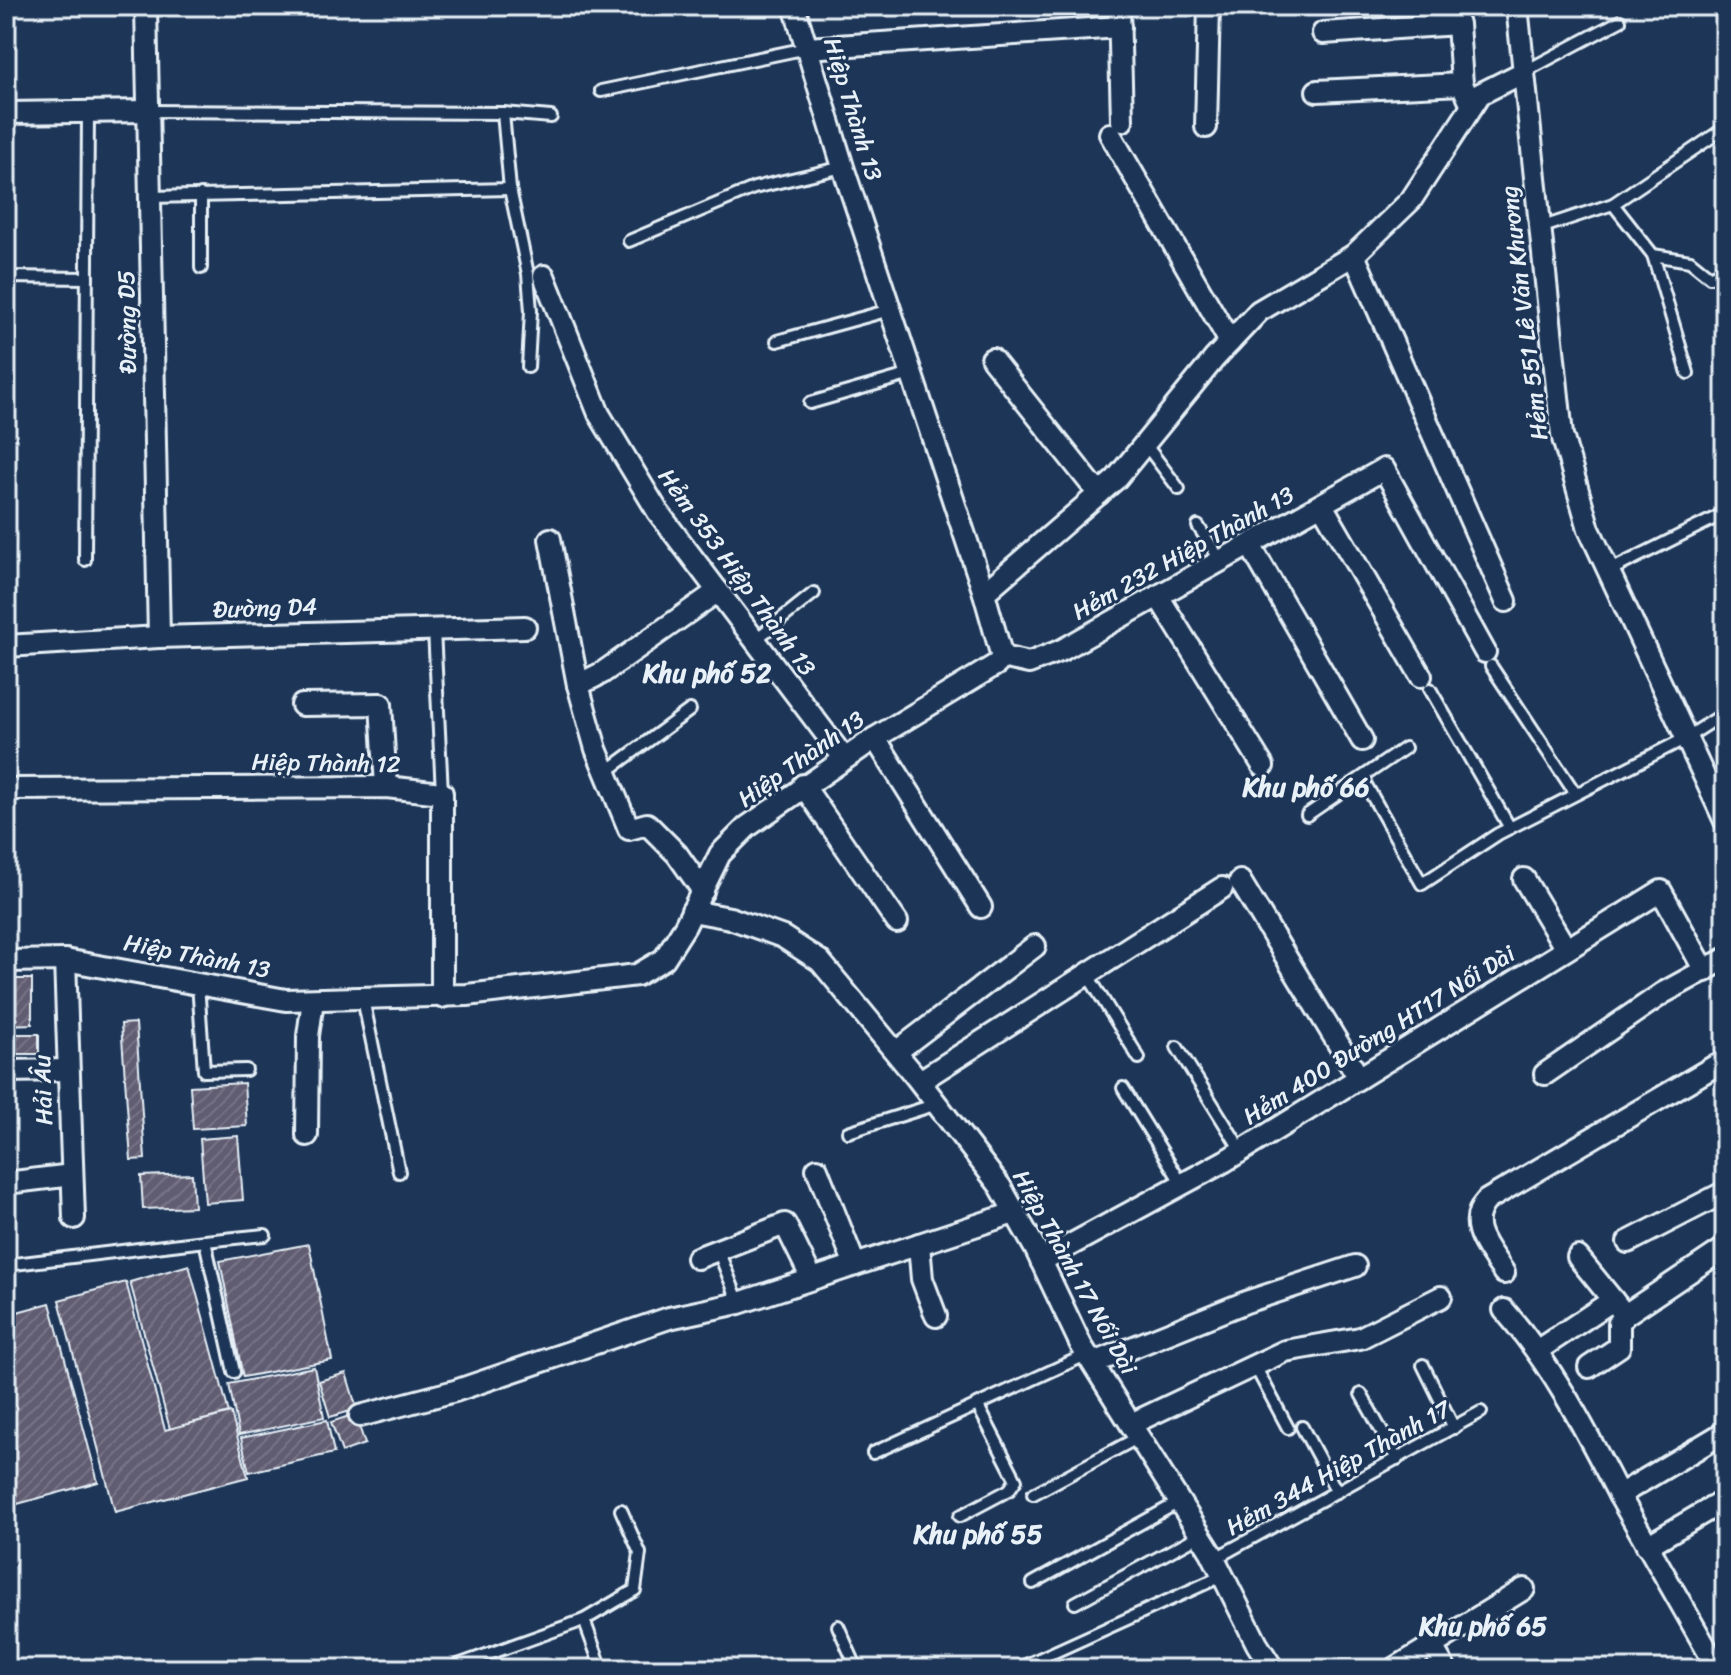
<svg xmlns="http://www.w3.org/2000/svg" width="1731" height="1675" font-family="Sriracha,sans-serif">
  <style>
    .building { fill: url(#building-hatch); stroke: #e8f1f8; stroke-width: 2 }
    .lines { fill: none; stroke-linecap: round; stroke-linejoin: round }
    .service-casing { stroke: #e8f1f8; stroke-width: 16 }
    .minor-casing { stroke: #e8f1f8; stroke-width: 26 }
    .service { stroke: #1d3557; stroke-width: 10 }
    .minor { stroke: #1d3557; stroke-width: 20 }
    .labels { text-anchor: middle; stroke-width: 6; stroke-linejoin: round; paint-order: stroke }
    .street-label { font-size: 24px; fill: #e8f1f8; stroke: #1d3557 }
    .neighbourhood-label { font-size: 26px; font-weight: bold; fill: #e8f1f8; stroke: #1d3557 }
  </style>
  <defs>
    <pattern id="building-hatch" width="6" height="6" patternUnits="userSpaceOnUse" patternTransform="scale(2)"><rect width="6" height="6" fill="#605b71"/><path d="M-1 1l2-2M0 6l6-6M5 7l2-2" fill="none" stroke="#777386"/></pattern>
  </defs>
  <rect width="100%" height="100%" fill="#1d3557"/>
  <filter id="ink" filterUnits="userSpaceOnUse"><feTurbulence type="fractalNoise" baseFrequency=".0125" numOctaves="2"/><feDisplacementMap in="SourceGraphic" scale="16" xChannelSelector="R" yChannelSelector="G"/><feConvolveMatrix kernelMatrix="1 2 1 2 8 2 1 2 1" color-interpolation-filters="sRGB"/></filter>
  <g filter="url(#ink)">
    <g class="building">
      <path d="M 6,979 L 32,979 L 32,1024 L 6,1025 Z"/>
      <path d="M 136,1023 L 145,1159 L 131,1160 L 121,1024 Z"/>
      <rect x="6" y="1034" width="33" height="20"/>
      <path d="M 244,1083 L 247,1126 L 193,1129 L 190,1086 Z"/>
      <path d="M 238,1136 L 243,1200 L 205,1203 L 200,1139 Z"/>
      <path d="M 192,1174 L 194,1207 L 143,1209 L 141,1176 Z"/>
      <path d="M 309,1244 L 332,1360 L 243,1377 L 220,1261 Z"/>
      <path d="M 189,1265 L 229,1413 L 170,1429 L 130,1282 Z"/>
      <path d="M 126,1282 L 165,1430 L 231,1413 L 248,1477 L 115,1512 L 59,1300 Z"/>
      <path d="M 50,1303 L 98,1482 L 10,1506 L 6,1491 L 6,1315 Z"/>
      <path d="M 314,1367 L 324,1417 L 239,1435 L 229,1384 Z"/>
      <path d="M 346,1373 L 357,1409 L 330,1417 L 319,1381 Z"/>
      <path d="M 355,1414 L 365,1444 L 342,1452 L 331,1422 Z"/>
      <path d="M 327,1420 L 334,1453 L 249,1472 L 241,1438 Z"/>
    </g>
    <g class="lines">
      <defs>
        <g id="service">
          <path d="M 1524,72 L 1620,21"/>
          <path d="M 601,91 L 807,48"/>
          <path d="M 148,111 L 503,113 L 551,117"/>
          <path d="M 503,113 L 510,189 L 528,274 L 531,311 L 528,367"/>
          <path d="M 150,197 L 510,189"/>
          <path d="M 1613,204 L 1653,255 L 1688,373"/>
          <path d="M 1540,228 L 1613,204 L 1725,128"/>
          <path d="M 629,241 L 754,188 L 843,167"/>
          <path d="M 1653,255 L 1690,261 L 1710,277 L 1725,269"/>
          <path d="M 201,268 L 201,195"/>
          <path d="M 6,277 L 87,278"/>
          <path d="M 777,341 L 890,310"/>
          <path d="M 810,403 L 911,374"/>
          <path d="M 1145,444 L 1179,489"/>
          <path d="M 1198,526 L 1221,561"/>
          <path d="M 85,560 L 88,112"/>
          <path d="M 1609,571 L 1725,513"/>
          <path d="M 434,629 L 442,793"/>
          <path d="M 755,640 L 814,593"/>
          <path d="M 1491,666 L 1575,793"/>
          <path d="M 1430,689 L 1510,828"/>
          <path d="M 606,772 L 690,710"/>
          <path d="M 1362,778 L 1422,884 L 1498,834 L 1686,738 L 1725,713"/>
          <path d="M 1307,815 L 1405,748"/>
          <path d="M 1087,974 L 1139,1058"/>
          <path d="M 198,983 L 204,1071 L 246,1070"/>
          <path d="M 363,999 L 399,1172"/>
          <path d="M 1177,1047 L 1241,1150"/>
          <path d="M 1123,1088 L 1182,1184"/>
          <path d="M 848,1132 L 937,1104"/>
          <path d="M 205,1241 L 265,1235"/>
          <path d="M 718,1250 L 739,1303"/>
          <path d="M 6,1265 L 205,1241 L 234,1372"/>
          <path d="M 1423,1365 L 1454,1428"/>
          <path d="M 1255,1366 L 1288,1428"/>
          <path d="M 1361,1394 L 1397,1459"/>
          <path d="M 1302,1427 L 1337,1492"/>
          <path d="M 873,1453 L 1088,1354"/>
          <path d="M 1033,1494 L 1139,1437"/>
          <path d="M 960,1516 L 1009,1490 L 1016,1480 L 978,1406"/>
          <path d="M 1214,1559 L 1481,1412"/>
          <path d="M 1033,1583 L 1179,1502"/>
          <path d="M 1075,1603 L 1200,1535"/>
          <path d="M 838,1626 L 857,1669"/>
          <path d="M 460,1669 L 458,1665 L 584,1620"/>
          <path d="M 602,1669 L 584,1620 L 635,1590 L 640,1553 L 621,1510"/>
          <path d="M 1017,1669 L 1222,1576"/>
        </g>
        <g id="minor">
          <path d="M 146,6 L 159,637"/>
          <path d="M 1119,6 L 1122,121"/>
          <path d="M 1517,6 L 1562,435 L 1589,529 L 1725,821"/>
          <path d="M 1323,33 L 1458,24 L 1462,84 L 1472,106"/>
          <path d="M 807,48 L 1120,27"/>
          <path d="M 1317,91 L 1462,84"/>
          <path d="M 6,113 L 148,111"/>
          <path d="M 1206,127 L 1209,6"/>
          <path d="M 1110,134 L 1230,342"/>
          <path d="M 1354,255 L 1506,601"/>
          <path d="M 544,276 L 599,414 L 658,512 L 844,758"/>
          <path d="M 992,359 L 1099,494"/>
          <path d="M 1322,505 L 1421,676"/>
          <path d="M 550,539 L 578,685 L 596,749 L 629,829 L 647,824 L 677,854 L 703,891"/>
          <path d="M 1250,545 L 1362,740"/>
          <path d="M 984,593 L 1116,479 L 1214,359 L 1259,311 L 1354,255 L 1411,200 L 1480,94 L 1524,72"/>
          <path d="M 1158,596 L 1263,766"/>
          <path d="M 6,646 L 159,637 L 525,627"/>
          <path d="M 1002,657 L 1029,663 L 1062,650 L 1384,469 L 1485,652"/>
          <path d="M 578,685 L 602,673 L 718,591"/>
          <path d="M 302,705 L 381,704 L 386,787"/>
          <path d="M 875,738 L 981,907"/>
          <path d="M 803,785 L 897,922"/>
          <path d="M 6,789 L 386,787 L 442,793 L 442,997"/>
          <path d="M 1524,879 L 1566,949"/>
          <path d="M 1240,881 L 1359,1078"/>
          <path d="M 692,911 L 730,918 L 783,937 L 820,961 L 916,1077 L 1000,1186 L 1035,1248 L 1081,1345 L 1211,1552 L 1257,1644 L 1273,1669"/>
          <path d="M 65,960 L 74,1218"/>
          <path d="M 6,961 L 65,960 L 286,1000 L 467,995 L 637,975 L 664,959 L 685,926 L 720,854 L 747,827 L 875,738 L 997,664 L 1002,657 L 984,593 L 843,167 L 794,6"/>
          <path d="M 896,1052 L 1035,946"/>
          <path d="M 6,1071 L 68,1070"/>
          <path d="M 1545,1074 L 1663,993 L 1725,959"/>
          <path d="M 920,1081 L 1222,888"/>
          <path d="M 307,1135 L 308,1036 L 313,1000"/>
          <path d="M 817,1169 L 855,1265"/>
          <path d="M 6,1183 L 72,1175"/>
          <path d="M 1628,1242 L 1725,1192"/>
          <path d="M 919,1244 L 922,1279 L 936,1316"/>
          <path d="M 1578,1257 L 1625,1315 L 1725,1248"/>
          <path d="M 697,1258 L 785,1224 L 812,1279"/>
          <path d="M 1041,1261 L 1225,1161 L 1661,891 L 1705,971"/>
          <path d="M 1504,1273 C 1489,1249 1464,1225 1487,1200 L 1725,1060"/>
          <path d="M 1504,1310 C 1553,1366 1585,1429 1619,1495 L 1725,1432"/>
          <path d="M 1538,1350 L 1613,1300"/>
          <path d="M 1094,1363 L 1246,1302 L 1355,1266"/>
          <path d="M 1589,1367 L 1619,1347 L 1619,1323 L 1625,1315"/>
          <path d="M 360,1416 L 455,1391 L 669,1318 L 739,1303 L 1014,1213"/>
          <path d="M 1131,1424 L 1285,1351 L 1360,1338 L 1441,1297"/>
          <path d="M 1619,1495 L 1718,1669"/>
          <path d="M 1647,1546 L 1725,1500"/>
          <path d="M 1432,1646 L 1445,1669"/>
          <path d="M 1394,1669 L 1524,1589"/>
        </g>
      </defs>
      <use href="#service" class="service-casing"/>
      <use href="#minor" class="minor-casing"/>
      <use href="#service" class="service"/>
      <use href="#minor" class="minor"/>
    </g>
  </g>
  <g class="labels">
    <g class="street-label">
      <text transform="translate(853 109) rotate(73)" y="8">Hiệp Thành 13</text>
      <text transform="translate(1524 313) rotate(-97)" y="8">Hẻm 551 Lê Văn Khương</text>
      <text transform="translate(127 322) rotate(-91)" y="8">Đường D5</text>
      <text transform="translate(1183 553) rotate(-29)" y="8">Hẻm 232 Hiệp Thành 13</text>
      <text transform="translate(737 572) rotate(54)" y="8">Hẻm 353 Hiệp Thành 13</text>
      <text transform="translate(265 608) rotate(-2)" y="8">Đường D4</text>
      <text transform="translate(801 759) rotate(-35)" y="8">Hiệp Thành 13</text>
      <text transform="translate(326 763) rotate(1)" y="8">Hiệp Thành 12</text>
      <text transform="translate(197 956) rotate(11)" y="8">Hiệp Thành 13</text>
      <text transform="translate(1379 1035) rotate(-32)" y="8">Hẻm 400 Đường HT17 Nối Dài</text>
      <text transform="translate(43 1090) rotate(-92)" y="8">Hải Âu</text>
      <text transform="translate(1075 1272) rotate(61)" y="8">Hiệp Thành 17 Nối Dài</text>
      <text transform="translate(1338 1468) rotate(-29)" y="8">Hẻm 344 Hiệp Thành 17</text>
    </g>
    <g class="neighbourhood-label">
      <text x="707" y="682">Khu phố 52</text>
      <text x="1306" y="796">Khu phố 66</text>
      <text x="978" y="1543">Khu phố 55</text>
      <text x="1483" y="1635">Khu phố 65</text>
    </g>
  </g>
  <rect width="1731" height="1675" fill="none" stroke="#1d3557" stroke-width="32"/>
  <rect x="16" y="16" width="1699" height="1643" fill="none" stroke="#e8f1f8" stroke-width="3" filter="url(#ink)"/>
</svg>
